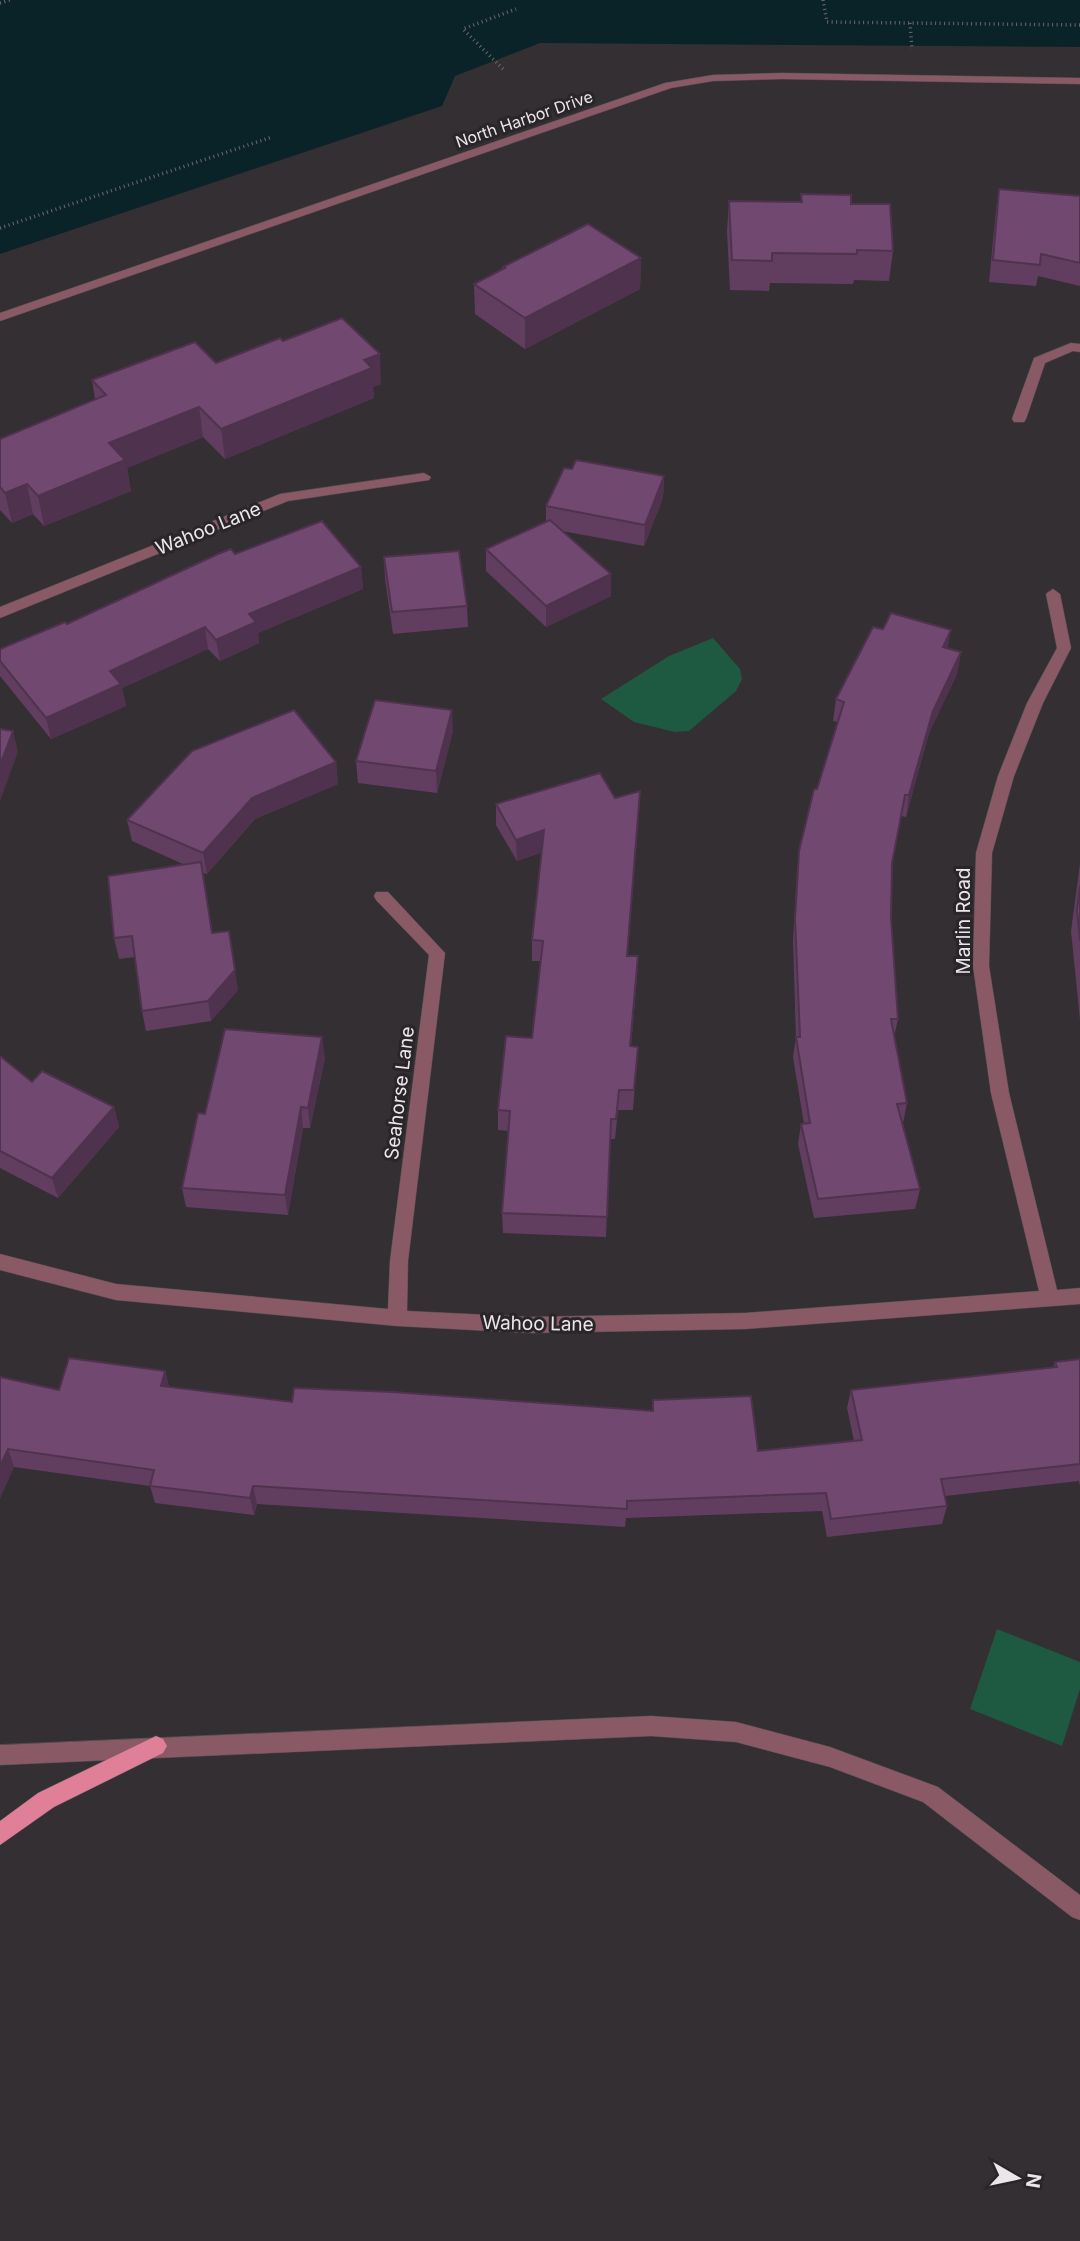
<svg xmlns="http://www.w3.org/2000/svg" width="1080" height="2241" font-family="Inter,sans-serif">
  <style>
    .green { fill: #1e5941 }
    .water { fill: #0a2329 }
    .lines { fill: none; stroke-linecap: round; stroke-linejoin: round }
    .minor-casing { stroke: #514c50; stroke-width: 1 }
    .major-casing { stroke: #514c50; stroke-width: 1 }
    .path { stroke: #6d686c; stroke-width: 3.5; stroke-dasharray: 1 3.5; stroke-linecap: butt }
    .minor { fill: #895a65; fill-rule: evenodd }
    .major { fill: #df8098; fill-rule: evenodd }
    .wall { fill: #613e60 }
    .shaded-wall { fill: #4f324e }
    .building { fill: #714870; stroke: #4f324e; stroke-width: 2 }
    .labels { text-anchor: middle; stroke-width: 6; stroke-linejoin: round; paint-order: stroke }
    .far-street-label { font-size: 16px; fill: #eae7ea; stroke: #2a2529 }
    .street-label { font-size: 19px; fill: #eae7ea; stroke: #2a2529 }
  </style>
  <rect width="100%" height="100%" fill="#342f33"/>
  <g class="green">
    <path d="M 713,638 L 740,669 L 742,679 L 736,691 L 689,731 L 675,732 L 634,722 L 601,699 L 669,656 Z"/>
    <path d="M 997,1629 L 1080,1662 L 1080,1689 L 1062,1746 L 970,1709 Z"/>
  </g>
  <path class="water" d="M 0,0 L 1080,0 L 1080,47 L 540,43 L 455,76 L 442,106 L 0,254 Z"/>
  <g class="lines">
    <defs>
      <g id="minor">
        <path d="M 782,73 L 1080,78 L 1080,84 L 782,79 L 713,81 L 671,88 L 0,321 L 0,313 L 665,83 L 713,75 Z"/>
        <path d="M 1071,343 L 1080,344 L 1080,352 L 1073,351 L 1045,363 L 1026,419 L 1024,422 L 1014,422 L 1012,419 L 1034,358 Z"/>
        <path d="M 424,473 L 431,477 L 429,480 L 288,501 L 0,618 L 0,607 L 280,494 Z"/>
        <path d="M 1053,589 L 1060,594 L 1071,648 L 1043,703 L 1014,776 L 992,853 L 989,966 L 1009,1093 L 1057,1290 L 1080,1288 L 1080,1304 L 745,1329 L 529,1333 L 397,1326 L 116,1300 L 0,1270 L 0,1254 L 116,1284 L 388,1309 L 390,1261 L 429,955 L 376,900 L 374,896 L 376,892 L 388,892 L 445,953 L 408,1261 L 407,1311 L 529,1317 L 745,1313 L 1039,1291 L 991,1093 L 973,966 L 976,853 L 998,776 L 1027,703 L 1057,648 L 1046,594 Z"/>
        <path d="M 651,1716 L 736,1722 L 830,1747 L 938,1787 L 1080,1895 L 1080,1920 L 1072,1917 L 923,1802 L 830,1767 L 736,1742 L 651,1736 L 0,1765 L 0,1745 Z"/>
      </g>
      <path id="major" d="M 156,1736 L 163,1739 L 167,1746 L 163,1753 L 54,1807 L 0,1845 L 0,1821 L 38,1793 Z"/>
    </defs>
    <use href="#minor" class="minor-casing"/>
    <use href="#major" class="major-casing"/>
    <g class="path">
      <path d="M 823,0 L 827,22 L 1080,25"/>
      <path d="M 0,3 L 10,0"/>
      <path d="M 910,23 L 912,50"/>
      <path d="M 503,69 L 463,29 L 516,9"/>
      <path d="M 0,228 L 272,137"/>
    </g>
    <use href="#minor" class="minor"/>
    <use href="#major" class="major"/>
  </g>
  <g class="wall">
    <path d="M 999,189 L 1080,196 L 1080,286 L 1038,276 L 1036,286 L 989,282 L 996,210 Z"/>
    <path d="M 801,194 L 851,204 L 893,251 L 889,281 L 854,280 L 853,284 L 770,283 L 769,291 L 730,290 L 727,231 L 729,201 L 801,202 Z"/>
    <path d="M 641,258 L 640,289 L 525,349 L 475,314 L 474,284 L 503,269 L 503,267 Z"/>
    <path d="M 283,341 L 381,384 L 373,387 L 374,398 L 225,459 L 203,437 L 127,468 L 131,491 L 44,526 L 33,514 L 12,523 L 0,510 L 0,439 L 95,399 L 92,380 L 216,363 Z"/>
    <path d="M 572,469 L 664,476 L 663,498 L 644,546 L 562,531 L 611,596 L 546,627 L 486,571 L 486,549 L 546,521 L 546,506 Z"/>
    <path d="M 235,554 L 361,567 L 363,589 L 258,633 L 259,643 L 220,661 L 208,649 L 122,688 L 126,706 L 51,739 L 0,676 L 0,649 L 67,624 Z"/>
    <path d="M 384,557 L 467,606 L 468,627 L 393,634 L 385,579 Z"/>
    <path d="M 948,648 L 961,652 L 957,674 L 929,733 L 906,817 L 901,816 L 892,865 L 891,918 L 898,1019 L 894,1037 L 907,1103 L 903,1123 L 920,1189 L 915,1209 L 814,1218 L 798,1144 L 801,1124 L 804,1124 L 793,1057 L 796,1037 L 793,940 L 797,872 L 799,851 L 817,789 L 838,722 L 833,721 L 836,699 Z"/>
    <path d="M 453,731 L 437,793 L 358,783 L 356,761 Z"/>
    <path d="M 336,762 L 338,784 L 255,819 L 207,874 L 203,873 L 212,933 L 238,990 L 211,1021 L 146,1031 L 142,1011 L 135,957 L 119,959 L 114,938 L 185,865 L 132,841 L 127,820 Z"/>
    <path d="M 615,798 L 639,812 L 627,956 L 637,977 L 631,1046 L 638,1047 L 633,1110 L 618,1110 L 615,1139 L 610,1139 L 606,1237 L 503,1233 L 502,1213 L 509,1131 L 498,1130 L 498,1110 L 532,1038 L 541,961 L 532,961 L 532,940 L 542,852 L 517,861 L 496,825 L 496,804 Z"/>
    <path d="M 1080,864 L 1080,1020 L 1071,931 Z"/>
    <path d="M 0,1056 L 32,1082 L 114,1107 L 119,1127 L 58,1198 L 0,1168 Z"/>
    <path d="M 325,1058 L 310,1128 L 303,1128 L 288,1215 L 186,1207 L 182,1188 L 205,1114 Z"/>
    <path d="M 1080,1359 L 1080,1486 L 1079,1481 L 945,1496 L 947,1506 L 942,1524 L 827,1537 L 822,1511 L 626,1518 L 625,1527 L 257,1504 L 254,1515 L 155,1503 L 150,1486 L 14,1467 L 0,1498 L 0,1377 L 59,1390 L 165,1371 L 169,1387 L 292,1402 L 652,1411 L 653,1400 L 758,1451 L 854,1441 L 847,1408 L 851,1390 L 1053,1368 L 1055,1362 Z"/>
  </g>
  <g class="shaded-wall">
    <path d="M 641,258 L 640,289 L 525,349 L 525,318 Z"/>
    <path d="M 380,354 L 381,384 L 373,387 L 374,398 L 225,459 L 221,429 L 364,360 Z"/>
    <path d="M 199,407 L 203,437 L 127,468 L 131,491 L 44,526 L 38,496 L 109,443 Z"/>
    <path d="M 664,476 L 663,498 L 644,546 L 645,525 Z"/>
    <path d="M 27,484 L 33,514 L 12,523 L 5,493 Z"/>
    <path d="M 361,567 L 363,589 L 258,633 L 259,643 L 220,661 L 216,640 L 249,614 Z"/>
    <path d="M 611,574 L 611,596 L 546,627 L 546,606 Z"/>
    <path d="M 205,627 L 208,649 L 122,688 L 126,706 L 51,739 L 46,718 L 110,671 Z"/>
    <path d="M 951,630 L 947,652 L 943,647 Z"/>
    <path d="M 961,652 L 957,674 L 929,733 L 906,817 L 909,795 L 933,711 Z"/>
    <path d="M 452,710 L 453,731 L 437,793 L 436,771 Z"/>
    <path d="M 13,731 L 18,752 L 0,801 L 0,765 Z"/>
    <path d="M 336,762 L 338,784 L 255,819 L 207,874 L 203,853 L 252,798 Z"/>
    <path d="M 640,791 L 639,812 L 626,976 L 627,956 Z"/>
    <path d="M 544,830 L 544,852 L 517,861 L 516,840 Z"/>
    <path d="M 229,931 L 238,990 L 211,1021 L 208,1001 Z"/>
    <path d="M 638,956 L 637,977 L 629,1066 L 630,1046 Z"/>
    <path d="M 322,1037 L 325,1058 L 310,1128 L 308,1108 Z"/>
    <path d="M 114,1107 L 119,1127 L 58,1198 L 52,1178 Z"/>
    <path d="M 301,1107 L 303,1128 L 288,1215 L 285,1195 Z"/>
    <path d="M 165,1371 L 170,1390 L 161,1386 Z"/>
    <path d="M 8,1449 L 14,1467 L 0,1498 L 0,1466 Z"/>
    <path d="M 253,1486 L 257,1504 L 254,1515 L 250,1498 Z"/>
  </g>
  <g class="building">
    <path d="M 999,189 L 1080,196 L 1080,263 L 1041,254 L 1040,265 L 993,260 Z"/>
    <path d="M 801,194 L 851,195 L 851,204 L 890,204 L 893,251 L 857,250 L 857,254 L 772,253 L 772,261 L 732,260 L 729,201 L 802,202 Z"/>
    <path d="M 588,224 L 641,258 L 525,318 L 474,284 L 505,268 L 503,267 Z"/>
    <path d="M 342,318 L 380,354 L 364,360 L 372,368 L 221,429 L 199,407 L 109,443 L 125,460 L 38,496 L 27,484 L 5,493 L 0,487 L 0,439 L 106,395 L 92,380 L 195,342 L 216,363 L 280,338 L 283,341 Z"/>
    <path d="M 576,460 L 664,476 L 645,525 L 546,506 L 564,468 L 572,469 Z"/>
    <path d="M 550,520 L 611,574 L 546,606 L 486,549 Z"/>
    <path d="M 322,521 L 361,567 L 249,614 L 256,622 L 216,640 L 205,627 L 110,671 L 121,684 L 46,718 L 0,661 L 0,649 L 65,622 L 67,624 L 218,554 L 231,549 L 235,554 Z"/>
    <path d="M 459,551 L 467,606 L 392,612 L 384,557 Z"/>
    <path d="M 891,613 L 951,630 L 943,647 L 961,652 L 933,711 L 909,795 L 905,795 L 892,863 L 891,918 L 898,1019 L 891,1019 L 907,1103 L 897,1104 L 920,1189 L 818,1199 L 801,1124 L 810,1123 L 796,1037 L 800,1037 L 795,919 L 799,851 L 814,789 L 817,789 L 844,702 L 836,699 L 873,627 L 883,629 Z"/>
    <path d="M 375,700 L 452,710 L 436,771 L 356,761 Z"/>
    <path d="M 294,710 L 336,762 L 252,798 L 203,853 L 127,820 L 192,751 Z"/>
    <path d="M 0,729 L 13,731 L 0,765 Z"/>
    <path d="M 600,773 L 615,798 L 640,791 L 627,956 L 638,956 L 630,1046 L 638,1047 L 634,1090 L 619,1090 L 616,1119 L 611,1119 L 607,1217 L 502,1213 L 510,1111 L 498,1110 L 506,1036 L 532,1038 L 543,941 L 532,940 L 544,830 L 516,840 L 496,804 Z"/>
    <path d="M 201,862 L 212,933 L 229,931 L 235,970 L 208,1001 L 142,1011 L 132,936 L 114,938 L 108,876 Z"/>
    <path d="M 1080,886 L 1080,941 L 1077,910 Z"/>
    <path d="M 225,1029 L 322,1037 L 308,1108 L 301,1107 L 285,1195 L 182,1188 L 198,1113 L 205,1114 Z"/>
    <path d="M 0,1056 L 32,1082 L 42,1071 L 114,1107 L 52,1178 L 0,1151 Z"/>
    <path d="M 69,1358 L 165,1371 L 161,1386 L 292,1402 L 294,1388 L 393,1392 L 653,1411 L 653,1400 L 751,1396 L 758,1451 L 862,1440 L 851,1390 L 1057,1367 L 1055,1362 L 1080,1359 L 1080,1464 L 941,1479 L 947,1506 L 831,1519 L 826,1493 L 627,1501 L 627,1509 L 253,1486 L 250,1498 L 150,1486 L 154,1470 L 8,1449 L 0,1466 L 0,1377 L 59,1390 Z"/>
  </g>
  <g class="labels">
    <g class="far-street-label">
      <text transform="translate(524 119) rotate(-19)" y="6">North Harbor Drive</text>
    </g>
    <g class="street-label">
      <text transform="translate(208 528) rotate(-22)" y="7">Wahoo Lane</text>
      <text transform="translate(963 921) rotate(-90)" y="7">Marlin Road</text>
      <text transform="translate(399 1093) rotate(-83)" y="7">Seahorse Lane</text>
      <text transform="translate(538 1323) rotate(1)" y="7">Wahoo Lane</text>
    </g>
  </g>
  <g transform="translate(1017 2178) rotate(99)" stroke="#2a2529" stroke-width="5" paint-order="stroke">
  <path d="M0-5L12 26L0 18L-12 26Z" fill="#eae7ea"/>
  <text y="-10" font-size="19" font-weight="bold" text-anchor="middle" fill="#eae7ea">N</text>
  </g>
</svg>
